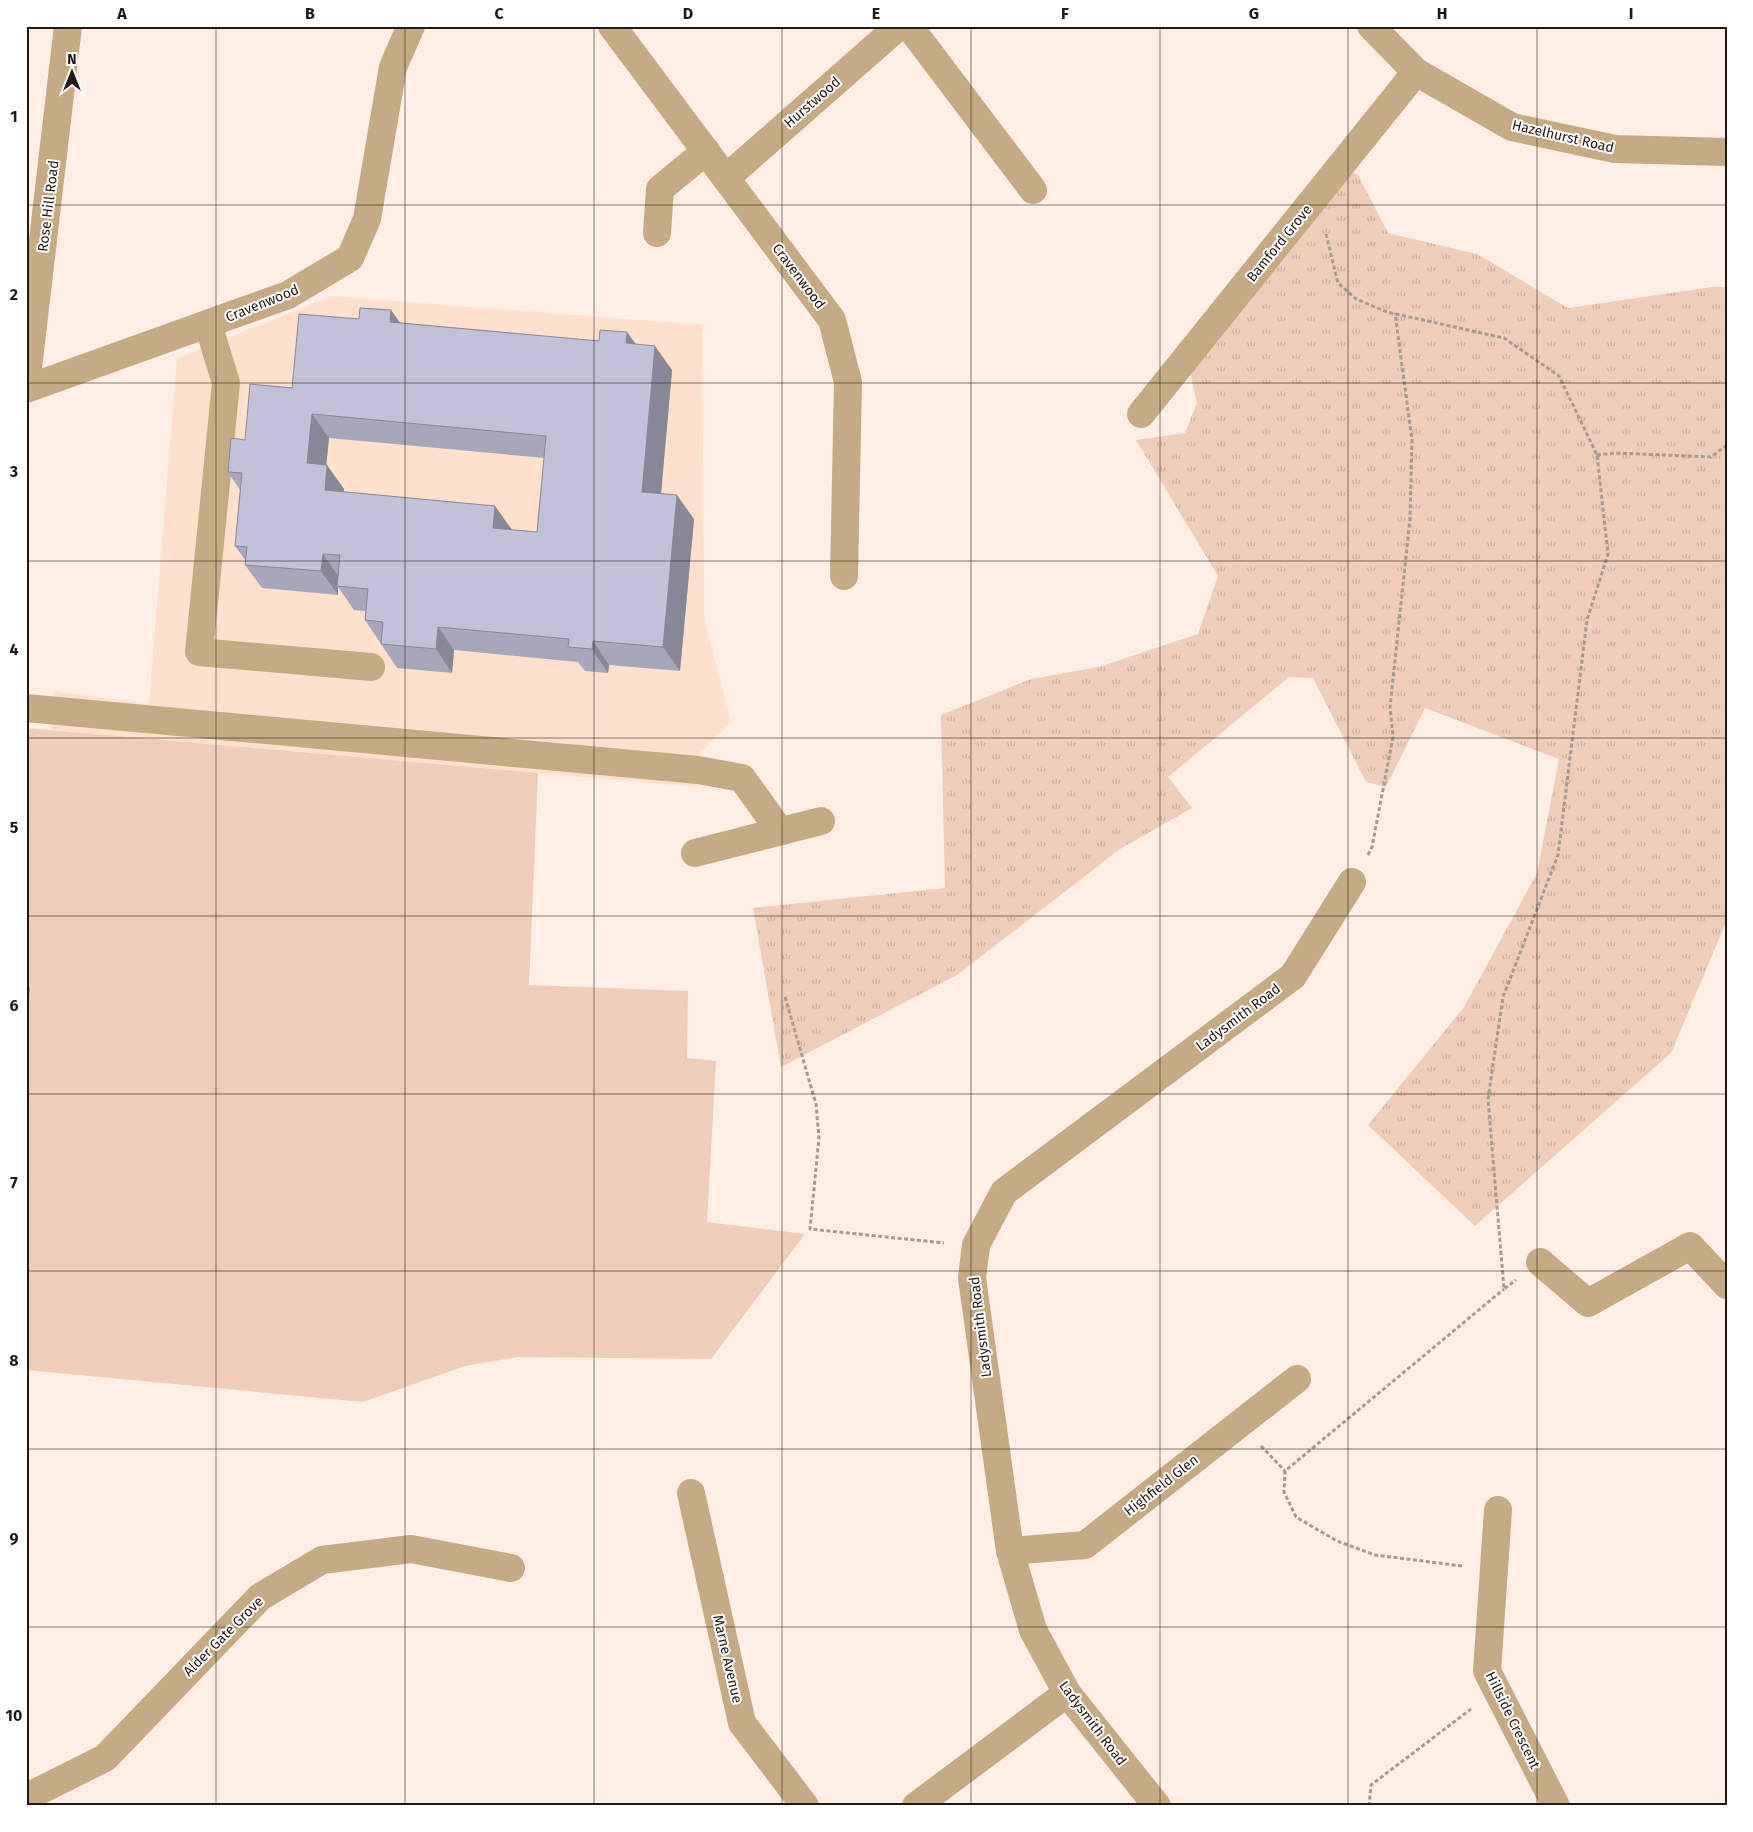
<svg xmlns="http://www.w3.org/2000/svg" width="1753" height="1832" font-family="'Fira Sans',sans-serif">
  <style>
    .built { fill: #ffe0cd }
    .park { fill: url(#park-tufts) }
    .pitch { fill: #efcdb8 }
    .lines { fill: none; stroke-linecap: round; stroke-linejoin: round }
    .path { stroke: #a69a93; stroke-width: 3; stroke-dasharray: 4 2.5; stroke-linecap: butt }
    .minor { stroke: #c5aa83; stroke-width: 28 }
    .wall { fill: #a8a6bb; fill-rule: evenodd }
    .shaded-wall { fill: #888798 }
    .building { fill: #c3c1d9; stroke: #888798; fill-rule: evenodd }
    .grid { fill: none; stroke: #211914; stroke-width: 1; stroke-opacity: 0.55 }
    .labels { text-anchor: middle; stroke-width: 4; stroke-linejoin: round; paint-order: stroke }
    .street-label { font-size: 14px; fill: #211914; stroke: #fff }
    .neatline { fill: none; stroke: #211914; stroke-width: 2 }
    .grid-label { font-size: 16px; text-anchor: middle; font-weight: bold; fill: #211914 }
  </style>
  <defs>
    <pattern id="park-tufts" width="24" height="20" patternUnits="userSpaceOnUse" patternTransform="scale(1.25)"><rect width="24" height="20" fill="#efcdb8"/><path d="M3 7l-1-3M5 7V3M7 7l1-3M15 17l-1-3M17 17v-4M19 17l1-3" fill="none" stroke="#cdaf9d"/></pattern>
  </defs>
  <rect width="100%" height="100%" fill="#fdefe6"/>
  <path class="built" d="M 332,296 L 702,325 L 704,618 L 731,722 L 698,755 L 698,787 L 52,731 L 54,691 L 149,704 L 177,358 Z"/>
  <path class="park" d="M 1348,171 L 1358,175 L 1388,233 L 1477,254 L 1568,308 L 1712,287 L 1727,287 L 1727,920 L 1671,1053 L 1475,1226 L 1368,1125 L 1464,1007 L 1537,873 L 1559,759 L 1425,708 L 1386,787 L 1366,782 L 1313,678 L 1289,677 L 1168,777 L 1192,808 L 1120,849 L 957,975 L 781,1067 L 753,908 L 945,888 L 941,715 L 1031,679 L 1099,667 L 1198,634 L 1218,576 L 1136,440 L 1185,433 L 1197,403 L 1190,372 Z"/>
  <path class="pitch" d="M 26,728 L 538,773 L 529,985 L 688,991 L 687,1058 L 716,1061 L 707,1222 L 805,1234 L 711,1359 L 518,1357 L 465,1366 L 363,1402 L 26,1370 Z"/>
  <g class="lines">
    <g class="path">
      <path d="M 1326,234 L 1338,283 L 1356,299 L 1387,312 L 1504,338 L 1559,376 L 1597,455 L 1608,554 L 1587,620 L 1558,855 L 1503,997 L 1488,1099 L 1504,1289 L 1516,1280"/>
      <path d="M 1597,455 L 1616,453 L 1711,457 L 1727,445"/>
      <path d="M 1368,855 L 1372,847 L 1393,737 L 1390,707 L 1410,519 L 1412,440 L 1395,313"/>
      <path d="M 785,997 L 816,1104 L 819,1138 L 810,1229 L 944,1243"/>
      <path d="M 1261,1446 L 1285,1471"/>
      <path d="M 1462,1566 L 1375,1555 L 1337,1541 L 1296,1517 L 1284,1492 L 1285,1471 L 1504,1289"/>
      <path d="M 1369,1806 L 1371,1785 L 1471,1709"/>
    </g>
    <g class="minor">
      <path d="M 612,26 L 832,320 L 848,382 L 844,576"/>
      <path d="M 909,26 L 1033,190"/>
      <path d="M 1371,26 L 1416,72 L 1512,127 L 1615,149 L 1727,152"/>
      <path d="M 726,178 L 899,26"/>
      <path d="M 657,233 L 660,189 L 706,151"/>
      <path d="M 208,324 L 226,383 L 199,652 L 371,667"/>
      <path d="M 26,385 L 68,26"/>
      <path d="M 26,389 L 288,295 L 350,258 L 367,219 L 393,67 L 411,26"/>
      <path d="M 1141,414 L 1416,72"/>
      <path d="M 26,708 L 698,770 L 742,778 L 780,831"/>
      <path d="M 695,853 L 821,821"/>
      <path d="M 1540,1262 L 1588,1303 L 1690,1246 L 1727,1285"/>
      <path d="M 691,1493 L 742,1723 L 805,1806"/>
      <path d="M 1498,1510 L 1487,1671 L 1556,1806"/>
      <path d="M 1010,1551 L 1085,1545 L 1297,1379"/>
      <path d="M 26,1794 L 31,1795 L 105,1758 L 260,1597 L 322,1560 L 411,1549 L 511,1568"/>
      <path d="M 916,1806 L 1067,1693"/>
      <path d="M 1157,1806 L 1067,1693 L 1033,1630 L 1010,1551 L 972,1278 L 976,1245 L 1004,1192 L 1293,976 L 1352,882"/>
    </g>
  </g>
  <path class="wall" d="M 359,319 L 599,341 L 627,332 L 636,344 L 672,370 L 661,494 L 694,519 L 680,671 L 609,665 L 608,673 L 585,671 L 578,662 L 454,650 L 452,673 L 397,668 L 365,620 L 366,611 L 354,610 L 338,587 L 338,595 L 262,588 L 245,565 L 246,561 L 235,546 L 240,490 L 228,472 L 245,440 L 292,388 ZM 329,438 L 544,458 L 537,532 L 512,530 L 495,506 L 344,492 L 344,489 L 326,465 Z"/>
  <g class="shaded-wall">
    <path d="M 391,310 L 408,334 L 390,322 Z"/>
    <path d="M 627,332 L 643,356 L 626,343 Z"/>
    <path d="M 655,346 L 672,370 L 659,516 L 642,492 Z"/>
    <path d="M 312,414 L 329,438 L 324,487 L 307,463 Z"/>
    <path d="M 327,465 L 344,489 L 342,514 L 325,490 Z"/>
    <path d="M 677,495 L 694,519 L 680,671 L 663,647 Z"/>
    <path d="M 495,506 L 512,530 L 493,528 Z"/>
    <path d="M 323,554 L 339,577 L 337,586 L 338,587 L 338,595 L 321,571 Z"/>
    <path d="M 438,627 L 454,650 L 452,673 L 436,649 Z"/>
    <path d="M 593,641 L 609,665 L 608,673 L 592,649 Z"/>
    <path d="M 26,984 L 30,988 L 26,1015 Z"/>
  </g>
  <path class="building" d="M 360,308 L 391,310 L 390,322 L 599,341 L 600,330 L 627,332 L 626,343 L 655,346 L 642,492 L 677,495 L 663,647 L 593,641 L 592,649 L 568,647 L 569,639 L 438,627 L 436,649 L 381,644 L 383,622 L 365,620 L 368,589 L 337,586 L 340,555 L 323,554 L 321,571 L 245,565 L 247,547 L 235,546 L 242,473 L 228,472 L 231,438 L 245,440 L 250,384 L 292,388 L 299,314 L 359,319 ZM 312,414 L 546,436 L 537,532 L 493,528 L 495,506 L 325,490 L 327,465 L 307,463 Z"/>
  <path class="grid" d="M 216,26 L 216,1806M 405,26 L 405,1806M 594,26 L 594,1806M 782,26 L 782,1806M 971,26 L 971,1806M 1160,26 L 1160,1806M 1348,26 L 1348,1806M 1537,26 L 1537,1806M 26,205 L 1727,205M 26,383 L 1727,383M 26,561 L 1727,561M 26,738 L 1727,738M 26,916 L 1727,916M 26,1094 L 1727,1094M 26,1271 L 1727,1271M 26,1449 L 1727,1449M 26,1627 L 1727,1627"/>
  <g class="labels">
    <g class="street-label">
      <text transform="translate(812 102) rotate(-41)" y="5">Hurstwood</text>
      <text transform="translate(1563 136) rotate(13)" y="5">Hazelhurst Road</text>
      <text transform="translate(48 206) rotate(-83)" y="5">Rose Hill Road</text>
      <text transform="translate(1279 243) rotate(-51)" y="5">Bamford Grove</text>
      <text transform="translate(799 276) rotate(53)" y="5">Cravenwood</text>
      <text transform="translate(262 303) rotate(-22)" y="5">Cravenwood</text>
      <text transform="translate(1238 1017) rotate(-37)" y="5">Ladysmith Road</text>
      <text transform="translate(980 1327) rotate(-97)" y="5">Ladysmith Road</text>
      <text transform="translate(1161 1485) rotate(-38)" y="5">Highfield Glen</text>
      <text transform="translate(223 1636) rotate(-45)" y="5">Alder Gate Grove</text>
      <text transform="translate(728 1659) rotate(77)" y="5">Marne Avenue</text>
      <text transform="translate(1513 1720) rotate(64)" y="5">Hillside Crescent</text>
      <text transform="translate(1093 1723) rotate(53)" y="5">Ladysmith Road</text>
    </g>
  </g>
  <rect width="1753" height="1832" fill="none" stroke="#ffffff" stroke-width="55"/>
  <g transform="translate(72 72)" stroke="#ffffff" stroke-width="4" paint-order="stroke">
  <path d="M0-4L9 19L0 12L-9 19Z" fill="#211914"/>
  <text y="-8" font-size="14" font-weight="bold" text-anchor="middle" fill="#211914">N</text>
  </g>
  <rect x="28" y="28" width="1698" height="1776" class="neatline"/>
  <g class="grid-label">
    <text x="122" y="19">A</text>
    <text x="310" y="19">B</text>
    <text x="499" y="19">C</text>
    <text x="688" y="19">D</text>
    <text x="876" y="19">E</text>
    <text x="1065" y="19">F</text>
    <text x="1254" y="19">G</text>
    <text x="1442" y="19">H</text>
    <text x="1631" y="19">I</text>
    <text x="14" y="122">1</text>
    <text x="14" y="300">2</text>
    <text x="14" y="477">3</text>
    <text x="14" y="655">4</text>
    <text x="14" y="833">5</text>
    <text x="14" y="1011">6</text>
    <text x="14" y="1188">7</text>
    <text x="14" y="1366">8</text>
    <text x="14" y="1544">9</text>
    <text x="14" y="1721">10</text>
  </g>
</svg>
